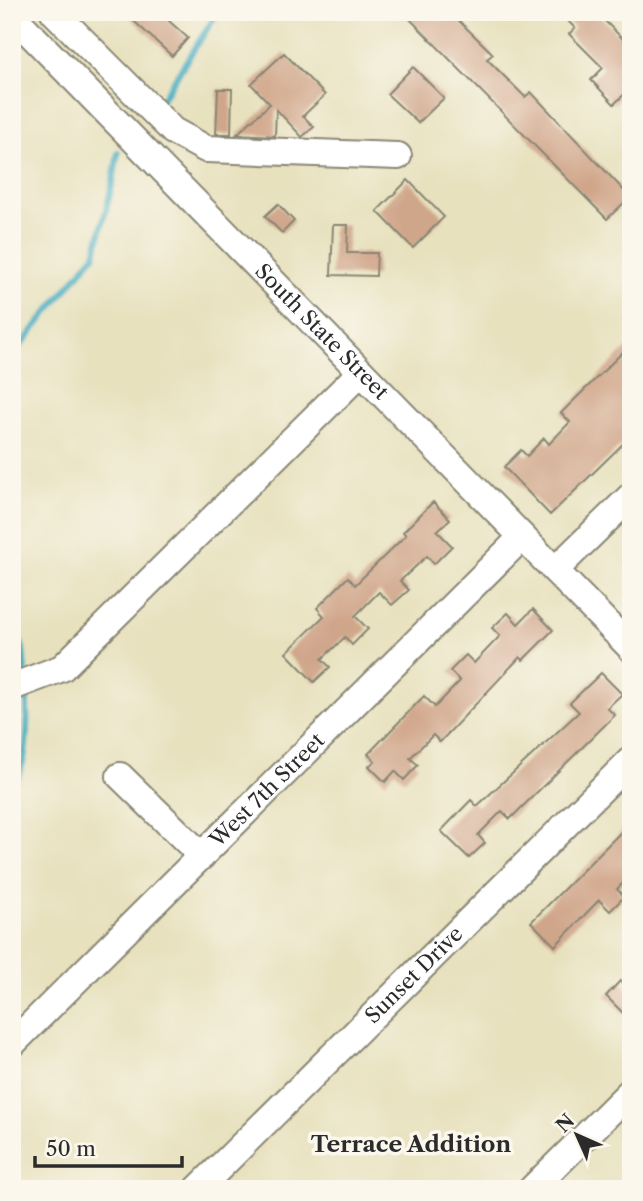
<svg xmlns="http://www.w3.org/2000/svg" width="643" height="1201" font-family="'Libre Caslon Text',serif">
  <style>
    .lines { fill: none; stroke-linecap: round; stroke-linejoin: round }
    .stream { stroke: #41acc0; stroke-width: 6 }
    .building { fill: #d0a68a }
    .minor-casing { stroke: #898674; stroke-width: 30 }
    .minor { stroke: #fff; stroke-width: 26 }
    .labels { text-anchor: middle; stroke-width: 7; stroke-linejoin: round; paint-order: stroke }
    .street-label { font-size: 21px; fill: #2b2b2b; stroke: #fbf7ec }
    .neighbourhood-label { font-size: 23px; font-weight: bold; fill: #2b2b2b; stroke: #fbf7ec }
  </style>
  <rect width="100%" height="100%" fill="#fbf7ec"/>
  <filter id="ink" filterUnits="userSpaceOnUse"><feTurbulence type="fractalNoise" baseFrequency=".0143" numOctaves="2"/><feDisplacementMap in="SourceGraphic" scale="14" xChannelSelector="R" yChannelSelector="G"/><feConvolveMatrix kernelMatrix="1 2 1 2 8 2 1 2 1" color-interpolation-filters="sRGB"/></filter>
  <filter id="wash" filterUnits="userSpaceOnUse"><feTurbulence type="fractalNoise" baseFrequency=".00686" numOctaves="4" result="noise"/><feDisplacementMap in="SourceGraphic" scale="28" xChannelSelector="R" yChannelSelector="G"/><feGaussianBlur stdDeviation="1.57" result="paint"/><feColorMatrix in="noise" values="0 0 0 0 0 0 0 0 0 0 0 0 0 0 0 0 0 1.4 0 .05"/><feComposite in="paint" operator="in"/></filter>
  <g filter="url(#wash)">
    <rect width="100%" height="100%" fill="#e7e1be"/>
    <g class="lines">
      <g class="stream">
        <path d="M 160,102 L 218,12"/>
        <path d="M 12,356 L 95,254 L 113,182 L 118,152"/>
        <path d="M 12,618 L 23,649 L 25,673"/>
        <path d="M 12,785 C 30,767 28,713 26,688"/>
      </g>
    </g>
    <g id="blocks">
      <g class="building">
        <path d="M 124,12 L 159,12 L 188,38 L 172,56 Z"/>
        <path d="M 403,12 L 450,12 L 493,54 L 487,59 L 525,97 L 531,92 L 630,197 L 607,219 Z"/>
        <path d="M 559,12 L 596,12 L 631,47 L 631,88 L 614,104 L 591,80 L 603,68 L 569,34 L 575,28 Z"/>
        <path d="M 284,53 L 325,95 L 303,116 L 314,127 L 302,137 L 276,109 L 275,136 L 237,134 L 270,104 L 251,84 Z"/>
        <path d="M 413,67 L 444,98 L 418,123 L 387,94 Z"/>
        <path d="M 218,89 L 232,89 L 231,134 L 216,134 Z"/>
        <path d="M 408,180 L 444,217 L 413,248 L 377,211 Z"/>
        <path d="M 278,204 L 294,221 L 282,233 L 265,216 Z"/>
        <path d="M 333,225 L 348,225 L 347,253 L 377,253 L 376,276 L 331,275 Z"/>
        <path d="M 631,344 L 631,436 L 550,515 L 504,467 L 521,450 L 527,456 L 544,438 L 549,444 L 570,422 L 561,413 Z"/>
        <path d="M 433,502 L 450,519 L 437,531 L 452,546 L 434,564 L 427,556 L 400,581 L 409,590 L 392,605 L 379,592 L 355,616 L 368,629 L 352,645 L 345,637 L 322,659 L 330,667 L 314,682 L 286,653 L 324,616 L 317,608 L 348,577 L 355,585 L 406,535 L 403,532 Z"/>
        <path d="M 533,609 L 553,630 L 523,660 L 520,657 L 440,742 L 433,735 L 410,758 L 418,765 L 404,780 L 395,771 L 385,782 L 369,766 L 375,761 L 368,754 L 424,696 L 435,707 L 460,681 L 450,671 L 466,655 L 474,663 L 500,636 L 492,628 L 508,613 L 518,624 Z"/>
        <path d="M 601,673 L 622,694 L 607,708 L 615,715 L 510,819 L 502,811 L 478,835 L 485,843 L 469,858 L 441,831 L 471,800 L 477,806 L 579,712 L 570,703 Z"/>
        <path d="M 631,822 L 631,875 L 617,889 L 624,897 L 610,911 L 599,900 L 555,946 L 531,922 Z"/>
        <path d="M 620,981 L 631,992 L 631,1021 L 606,996 Z"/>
      </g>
    </g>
  </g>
  <g filter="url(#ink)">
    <use href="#blocks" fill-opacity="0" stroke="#898674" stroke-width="2"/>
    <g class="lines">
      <defs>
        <g id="minor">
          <path d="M 54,12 L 173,131 L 206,149 L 398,156"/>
          <path id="s1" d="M 12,15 L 631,648"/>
          <path d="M 555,570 L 631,496"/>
          <path d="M 12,687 L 62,668 L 361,372"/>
          <path d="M 120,776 L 202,856"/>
          <path id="s2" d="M 12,1044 L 522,537"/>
          <path id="s3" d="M 198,1189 L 631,760"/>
          <path d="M 532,1189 L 631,1091"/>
        </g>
      </defs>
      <use href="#minor" class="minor-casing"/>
      <use href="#minor" class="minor"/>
    </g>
  </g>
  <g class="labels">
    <g class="street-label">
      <text dy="7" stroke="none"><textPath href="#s1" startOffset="443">South State Street</textPath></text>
      <text dy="7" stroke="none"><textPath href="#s2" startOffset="360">West 7th Street</textPath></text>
      <text dy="7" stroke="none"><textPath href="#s3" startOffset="304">Sunset Drive</textPath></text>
    </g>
    <g class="neighbourhood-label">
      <text x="411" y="1152">Terrace Addition</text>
    </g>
  </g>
  <rect width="643" height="1201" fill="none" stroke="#fbf7ec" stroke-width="42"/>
  <g transform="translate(577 1135) rotate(315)" stroke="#fbf7ec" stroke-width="5" paint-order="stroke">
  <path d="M0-5L12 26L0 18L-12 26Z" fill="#2b2b2b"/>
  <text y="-10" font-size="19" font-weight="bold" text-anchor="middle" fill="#2b2b2b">N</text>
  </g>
  <path d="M35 1156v10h147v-10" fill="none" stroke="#2b2b2b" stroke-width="3.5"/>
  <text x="46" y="1156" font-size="21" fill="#2b2b2b" stroke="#fbf7ec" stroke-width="5" paint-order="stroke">50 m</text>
</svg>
